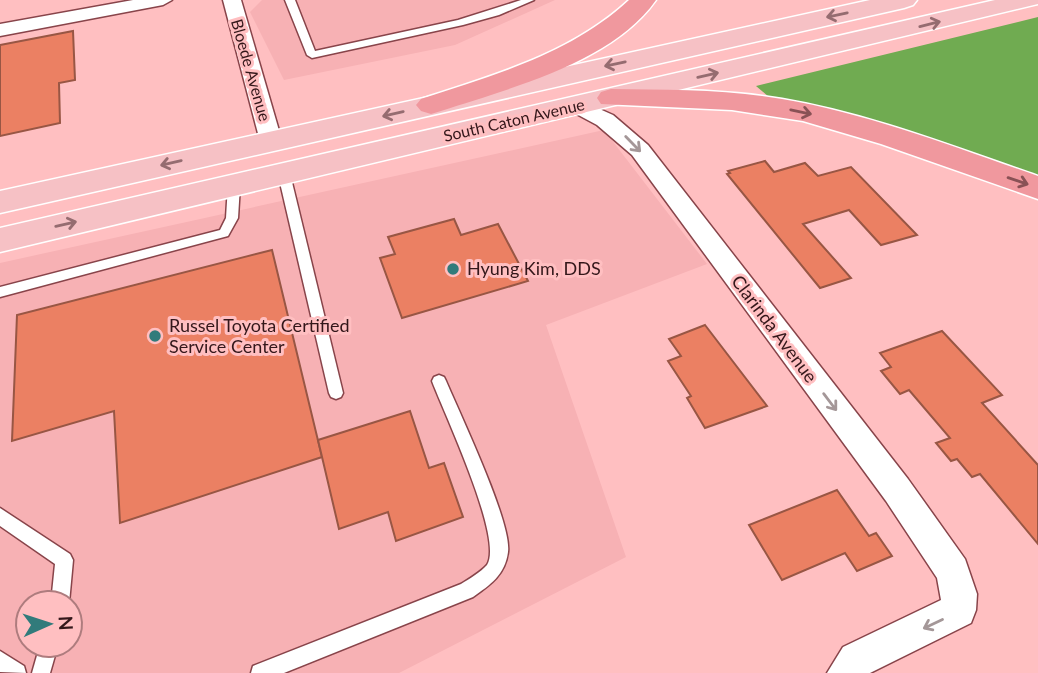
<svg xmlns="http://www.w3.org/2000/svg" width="1038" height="673" font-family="Lato,sans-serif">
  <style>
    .built { fill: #f7b1b4; fill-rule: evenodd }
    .forest { fill: #70ab51 }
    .building { fill: #eb8063; stroke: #985644; stroke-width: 2 }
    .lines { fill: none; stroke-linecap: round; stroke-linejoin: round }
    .service-casing { stroke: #88444a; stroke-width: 3 }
    .minor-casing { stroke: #88444a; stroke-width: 3 }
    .primary-casing { stroke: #fff; stroke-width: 3 }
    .motorway-casing { stroke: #fff; stroke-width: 3 }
    .service { fill: #fff; fill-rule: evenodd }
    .minor { fill: #fff; fill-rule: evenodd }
    .primary { fill: #f6c1c5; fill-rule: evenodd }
    .motorway { fill: #f0989e; fill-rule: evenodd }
    .oneway { stroke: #956c70 }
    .oneway2 { stroke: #895155 }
    .oneway3 { stroke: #a49798 }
    .poi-dot { fill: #317b7b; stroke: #ffbfc1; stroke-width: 2.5 }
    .labels { text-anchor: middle; stroke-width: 6; stroke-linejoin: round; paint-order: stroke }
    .far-street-label { font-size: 16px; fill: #34171a; stroke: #ffbfc1 }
    .poi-label { font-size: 18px; fill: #34171a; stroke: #ffbfc1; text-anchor: start }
    .street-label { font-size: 18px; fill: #34171a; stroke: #ffbfc1 }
  </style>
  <rect width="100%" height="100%" fill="#ffbfc1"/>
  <g class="built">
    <path d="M 262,0 L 555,0 L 455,45 L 284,80 L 250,12 Z"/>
    <path d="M 604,130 L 707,264 L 546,325 L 626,557 L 399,673 L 0,673 L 0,263 ZM 28,603 L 70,603 L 70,645 L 28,645 Z"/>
  </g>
  <path class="forest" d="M 1038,17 L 1038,177 L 823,107 L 769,97 L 756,86 Z"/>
  <g class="building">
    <path d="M 73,31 L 75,80 L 59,83 L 60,123 L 0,136 L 0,45 Z"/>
    <path d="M 765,161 L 774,172 L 805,163 L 818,176 L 851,167 L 917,235 L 881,245 L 849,210 L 803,224 L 851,278 L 820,288 L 727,174 L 730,173 L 728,171 Z"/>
    <path d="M 454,219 L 461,235 L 498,224 L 528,281 L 402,318 L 380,258 L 395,254 L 388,237 Z"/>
    <path d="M 272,250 L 322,457 L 120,523 L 114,411 L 12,441 L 17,315 Z"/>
    <path d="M 705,325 L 767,406 L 705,428 L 687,398 L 691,396 L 668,361 L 681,356 L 669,339 Z"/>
    <path d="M 942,331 L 1002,395 L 982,403 L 1038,465 L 1038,544 L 980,474 L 972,477 L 957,459 L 951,461 L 936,443 L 950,438 L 909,390 L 900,394 L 881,371 L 891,367 L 880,353 Z"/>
    <path d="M 410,411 L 429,468 L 444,463 L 463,517 L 396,541 L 388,512 L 339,529 L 318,440 Z"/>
    <path d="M 837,490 L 869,536 L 876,533 L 892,556 L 857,571 L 845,553 L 782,580 L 749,525 Z"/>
  </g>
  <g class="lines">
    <defs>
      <g id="service">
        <path d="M 285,0 L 295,0 L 315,51 L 458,20 L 521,0 L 534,0 L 499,15 L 463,25 L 312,58 L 307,55 Z"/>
        <path d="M 284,170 L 290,174 L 343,393 L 341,397 L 336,399 L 331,397 L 329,393 L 278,174 Z"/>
        <path d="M 234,181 L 240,185 L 238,218 L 228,236 L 0,297 L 0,287 L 220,230 L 226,218 L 228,185 Z"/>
        <path d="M 439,375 L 444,377 L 446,381 C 460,414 512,523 508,552 C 505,575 490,585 473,597 L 284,673 L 251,673 L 253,666 L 461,584 C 469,579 481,572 487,565 C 504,539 444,413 432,381 L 434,377 Z"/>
        <path d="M 0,508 L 70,554 L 73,560 L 69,603 L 51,603 L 55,564 L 0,526 Z"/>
        <path d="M 40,645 L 58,645 L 50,673 L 32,673 Z"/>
        <path d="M 0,651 L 24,666 L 26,673 L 0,672 Z"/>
      </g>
      <g id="minor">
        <path d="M 133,0 L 172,0 L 163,5 L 0,36 L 0,24 Z"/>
        <path d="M 223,0 L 241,0 L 282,141 L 279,146 L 263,146 L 260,141 Z"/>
        <path d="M 577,99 L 613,115 L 648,145 L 908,479 L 965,559 L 977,594 L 976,610 L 971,623 L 870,673 L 827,673 L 843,647 L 941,600 L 937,578 L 886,501 L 632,155 L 597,125 L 569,110 L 566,105 L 569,100 Z"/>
      </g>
      <g id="primary">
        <path d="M 870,0 L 917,0 L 913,5 L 904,8 L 0,213 L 0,191 Z"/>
        <path d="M 995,0 L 1038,0 L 1038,4 L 0,252 L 0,228 Z"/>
      </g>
      <g id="motorway">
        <path d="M 629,0 L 656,0 C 612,63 510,88 441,111 L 431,114 L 421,111 L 416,105 L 421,99 C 494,75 571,54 629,0 Z"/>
        <path d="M 611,89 C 668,90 726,89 782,99 C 870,114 954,147 1038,176 L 1038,199 L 881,144 L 803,121 L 732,110 L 601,104 L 597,98 L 601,92 Z"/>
      </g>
    </defs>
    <use href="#service" class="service-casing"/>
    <use href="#minor" class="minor-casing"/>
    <use href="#primary" class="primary-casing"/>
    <use href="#motorway" class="motorway-casing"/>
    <use href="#service" class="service"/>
    <use href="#minor" class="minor"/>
    <use href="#primary" class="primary"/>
    <use href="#motorway" class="motorway"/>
  </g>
  <defs><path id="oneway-shaft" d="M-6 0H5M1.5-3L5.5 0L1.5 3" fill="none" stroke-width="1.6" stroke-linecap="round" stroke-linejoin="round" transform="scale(1.75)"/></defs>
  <g class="oneway">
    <use href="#oneway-shaft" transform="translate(837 15) rotate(168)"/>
    <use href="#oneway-shaft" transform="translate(930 24) rotate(-14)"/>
    <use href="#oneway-shaft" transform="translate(615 64) rotate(168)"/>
    <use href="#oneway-shaft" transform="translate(708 75) rotate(-13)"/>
    <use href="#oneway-shaft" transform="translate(393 114) rotate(167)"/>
    <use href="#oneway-shaft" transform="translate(171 163) rotate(167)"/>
    <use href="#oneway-shaft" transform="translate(66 224) rotate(-13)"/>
  </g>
  <g class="oneway2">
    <use href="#oneway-shaft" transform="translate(801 112) rotate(12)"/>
    <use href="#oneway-shaft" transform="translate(1018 181) rotate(19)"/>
  </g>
  <g class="oneway3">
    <use href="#oneway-shaft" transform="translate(633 144) rotate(46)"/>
    <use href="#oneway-shaft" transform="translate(830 402) rotate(53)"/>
    <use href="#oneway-shaft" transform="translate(933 624) rotate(155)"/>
  </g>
  <g class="poi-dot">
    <circle cx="453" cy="269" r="7"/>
    <circle cx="155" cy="336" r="7"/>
  </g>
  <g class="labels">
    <g class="far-street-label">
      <text transform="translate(251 70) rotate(74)" y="6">Bloede Avenue</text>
      <text transform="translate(514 120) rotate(-13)" y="6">South Caton Avenue</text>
    </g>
    <g class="poi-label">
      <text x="467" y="275">Hyung Kim, DDS</text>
      <text x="169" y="332">Russel Toyota Certified<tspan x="169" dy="21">Service Center</tspan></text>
    </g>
    <g class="street-label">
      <text transform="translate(774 329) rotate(53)" y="6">Clarinda Avenue</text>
    </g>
  </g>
  <g transform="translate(49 624) rotate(87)"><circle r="33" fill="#ffbfc1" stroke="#ae7c7e" stroke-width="2"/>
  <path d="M0-5L12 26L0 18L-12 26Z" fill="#317b7b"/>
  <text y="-10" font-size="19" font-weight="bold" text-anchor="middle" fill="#34171a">N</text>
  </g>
</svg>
